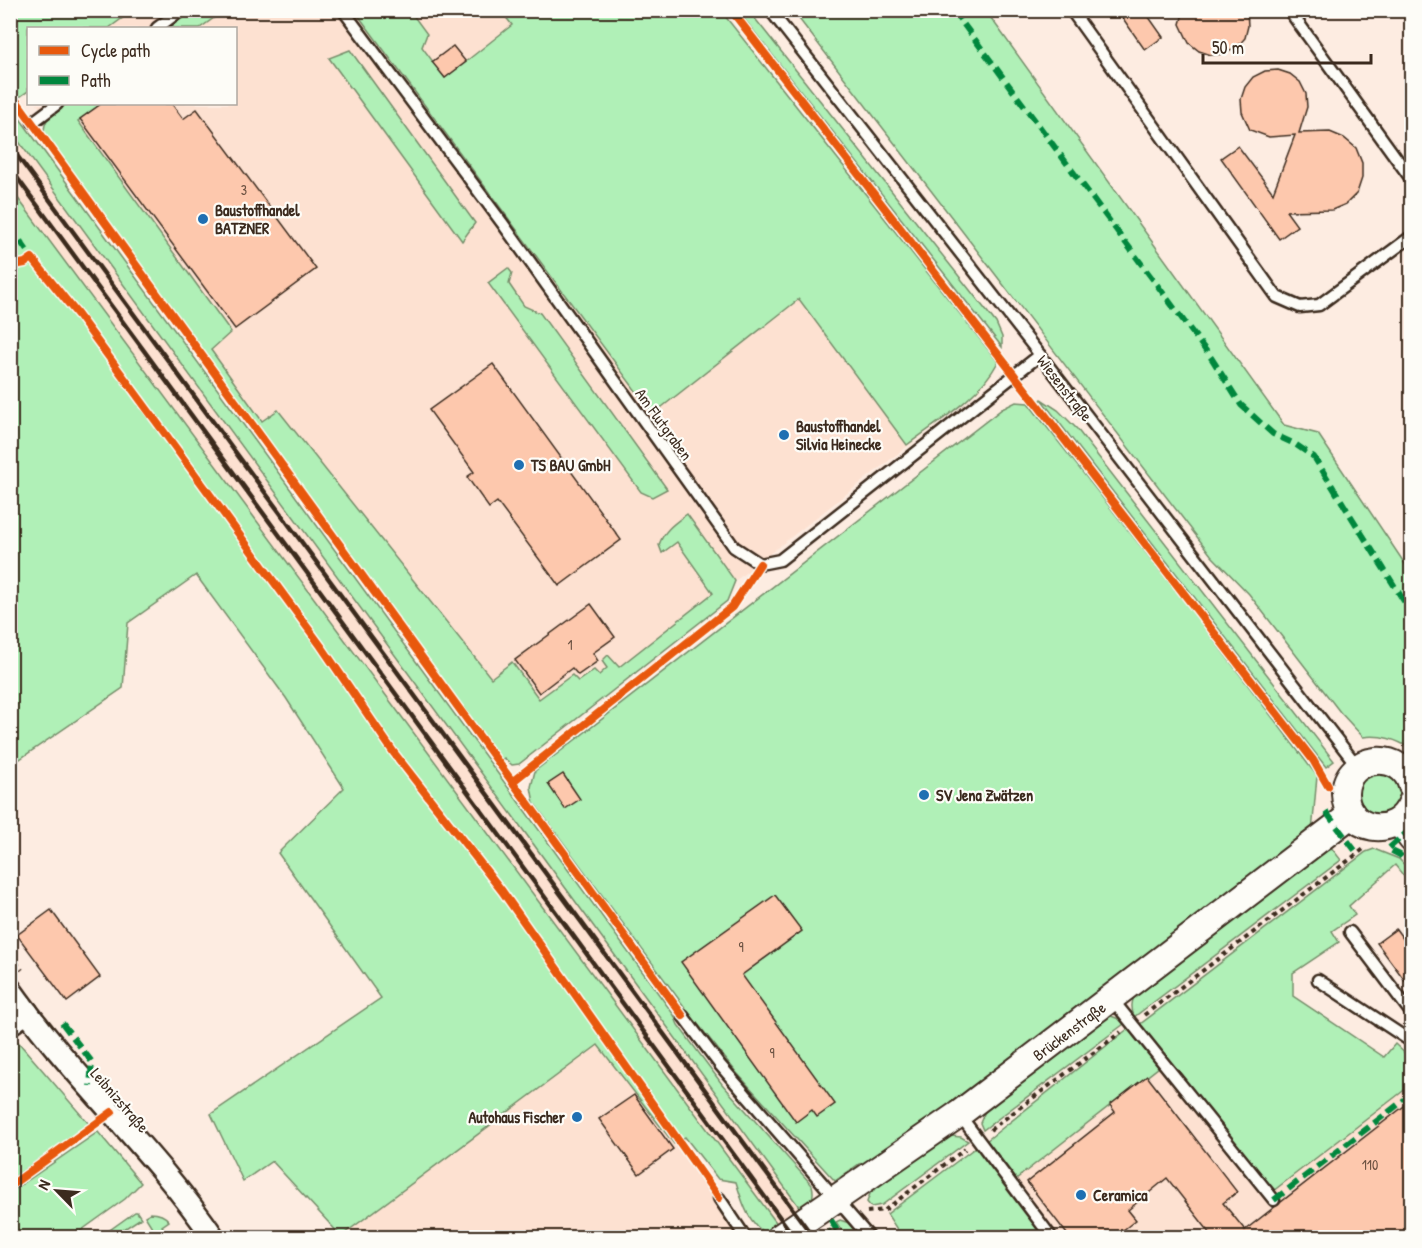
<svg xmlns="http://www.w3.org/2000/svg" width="1422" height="1248" font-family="'Patrick Hand',sans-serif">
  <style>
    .built { fill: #fde1d1 }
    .green { fill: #b0f0b7; stroke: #768d6a; stroke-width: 1.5 }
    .building { fill: #fdc8ad; stroke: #3b2a1e; stroke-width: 1.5 }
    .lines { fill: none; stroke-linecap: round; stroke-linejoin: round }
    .service-casing { stroke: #3b2a1e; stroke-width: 15 }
    .minor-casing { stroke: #3b2a1e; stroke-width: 26 }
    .tertiary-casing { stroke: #3b2a1e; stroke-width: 30 }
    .path { stroke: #3b2a1e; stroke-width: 4; stroke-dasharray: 4.5 4.5; stroke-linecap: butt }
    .service { stroke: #fdfcf7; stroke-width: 10 }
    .minor { stroke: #fdfcf7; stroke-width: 21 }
    .tertiary { stroke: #fdfcf7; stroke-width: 26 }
    .rail { stroke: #3b2a1e; stroke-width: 4.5 }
    .quiet { stroke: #00873e; stroke-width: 6; stroke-dasharray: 12 6; stroke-linecap: butt }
    .cycleway-casing { stroke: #fdfcf7; stroke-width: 11 }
    .cycleway { stroke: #e8590c; stroke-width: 8 }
    .poi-dot { fill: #1f6fb2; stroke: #fdfcf7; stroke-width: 2 }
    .labels { text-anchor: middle; stroke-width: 4.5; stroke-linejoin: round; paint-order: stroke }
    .number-label { font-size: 14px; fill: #6c5242 }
    .poi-label { font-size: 16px; font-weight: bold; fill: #3b2a1e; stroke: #fdfcf7; text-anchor: start }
    .street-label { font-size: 16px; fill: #3b2a1e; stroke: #fdfcf7 }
  </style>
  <rect width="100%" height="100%" fill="#fdece1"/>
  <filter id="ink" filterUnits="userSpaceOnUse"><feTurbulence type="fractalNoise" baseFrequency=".0167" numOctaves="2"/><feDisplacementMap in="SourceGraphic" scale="12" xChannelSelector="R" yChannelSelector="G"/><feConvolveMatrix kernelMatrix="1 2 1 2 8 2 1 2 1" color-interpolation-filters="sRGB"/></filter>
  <g filter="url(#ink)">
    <g class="built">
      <path d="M 132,11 L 721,11 L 998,362 L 991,376 L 978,391 L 735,581 L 727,601 L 519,764 L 512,765 L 506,761 L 175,300 L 37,104 L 236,104 L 236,28 L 109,28 Z"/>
      <path d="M 10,131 L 800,1208 L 819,1237 L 788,1237 L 778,1225 L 11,189 Z"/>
      <path d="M 598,1045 L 635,1090 L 743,1237 L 339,1238 Z"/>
      <path d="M 1165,1064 L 1273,1191 L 1411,1085 L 1411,1237 L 1024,1237 L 1006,1185 L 1016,1179 L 1159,1067 Z"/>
    </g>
    <g class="green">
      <path d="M 11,10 L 132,10 L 132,11 L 109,28 L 28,28 L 28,91 L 11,103 Z"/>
      <path d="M 194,10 L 220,11 L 222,12 L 200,28 L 169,28 Z"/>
      <path d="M 355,11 L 410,11 L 427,34 L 422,47 L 445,78 L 512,25 L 501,11 L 721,11 L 998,362 C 979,398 939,421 907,445 L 799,299 L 653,414 Z"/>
      <path d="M 738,11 L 749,11 L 996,323 L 1002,337 L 1002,347 Z"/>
      <path d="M 793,11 L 986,11 L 1284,425 L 1318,434 L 1411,573 L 1411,749 C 1398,740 1380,734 1363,737 L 1340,712 L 1249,594 L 1211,555 Z"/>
      <path d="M 350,50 L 475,223 L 462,241 L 329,58 Z"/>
      <path d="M 67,104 L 101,104 L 78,121 L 231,332 L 211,350 L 262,421 L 278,410 L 491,678 L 512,662 L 539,699 L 572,675 L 578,681 L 594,670 L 599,675 L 607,668 L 602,661 L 608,655 L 619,667 L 713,593 L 677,542 L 662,553 L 659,545 C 664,530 675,523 687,514 L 735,581 L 727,601 L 519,764 L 512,765 L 504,758 L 500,761 L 44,133 C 44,116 54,113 67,104 Z"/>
      <path d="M 10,105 L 674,1015 L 678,1025 L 722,1084 L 812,1185 C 815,1197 812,1204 800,1208 L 11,131 Z"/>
      <path d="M 11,189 L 778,1225 L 767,1235 C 747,1221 743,1204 736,1182 L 718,1179 L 685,1137 L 674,1144 L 598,1045 L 341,1236 L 272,1161 L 243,1181 L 211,1114 L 381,998 L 278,853 L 344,788 L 286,698 L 196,575 L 128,623 L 123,688 L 11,765 Z"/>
      <path d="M 508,268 L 512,273 L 509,284 L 524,306 L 540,313 L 667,489 L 652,497 L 641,492 L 488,283 Z"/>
      <path d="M 1041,399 L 1058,410 L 1077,429 L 1334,761 L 1326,767 Z"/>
      <path d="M 1016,402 L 1028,403 L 1191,610 L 1317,776 L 1312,832 L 952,1105 L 870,1162 L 859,1164 L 835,1181 L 736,1072 L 689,1013 L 534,803 L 531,787 L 535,771 L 1002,409 Z"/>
      <circle cx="1379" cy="794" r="21"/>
      <path d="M 1330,846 L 1341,860 L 1134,1017 C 1131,1008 1131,1002 1136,993 Z"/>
      <path d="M 1374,849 L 1399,859 L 1411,872 L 1411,885 L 1395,865 L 1349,906 L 1355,915 L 1332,931 L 1339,942 L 1293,973 L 1293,996 L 1384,1057 L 1395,1044 L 1411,1059 L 1411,1085 L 1273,1191 L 1139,1025 L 1366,852 Z"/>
      <path d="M 1111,1016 L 1119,1019 L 1124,1024 L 983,1130 L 980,1123 L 986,1109 L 1104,1018 Z"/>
      <path d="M 1129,1028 L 1159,1067 L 1016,1179 L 986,1141 Z"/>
      <path d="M 13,1036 L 89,1124 L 11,1179 L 10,1038 Z"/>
      <path d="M 98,1132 L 141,1183 L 125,1199 L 72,1237 L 11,1237 L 11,1192 Z"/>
      <path d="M 951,1136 L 961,1137 L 968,1141 L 882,1205 L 871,1207 L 867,1202 L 871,1191 Z"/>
      <path d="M 976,1147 L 1045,1237 L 902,1237 L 887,1214 Z"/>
      <path d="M 135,1212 L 137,1212 L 141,1218 L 112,1237 L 100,1237 Z"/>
      <path d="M 150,1213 C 157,1213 164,1214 169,1221 L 162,1226 L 170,1237 L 152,1237 L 147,1231 L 152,1227 L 145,1216 Z"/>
      <path d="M 840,1220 L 849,1223 L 860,1237 L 846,1237 L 836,1222 Z"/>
    </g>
    <g class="building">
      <path d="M 1117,10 L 1144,10 L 1163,37 L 1145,50 Z"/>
      <path d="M 1184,10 L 1247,10 L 1248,26 L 1245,38 L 1236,48 L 1224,54 L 1211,55 L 1199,51 L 1189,43 L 1180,24 Z"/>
      <path d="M 453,46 L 466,62 L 445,78 L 432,62 Z"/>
      <path d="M 1278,70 L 1290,74 L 1300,82 L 1306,94 L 1307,107 L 1299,133 L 1330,132 L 1344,138 L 1356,148 L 1362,163 L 1362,178 L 1357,193 L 1346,204 L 1332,210 L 1286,211 L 1297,226 L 1279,239 L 1221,158 L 1238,146 L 1273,193 L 1295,135 L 1269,137 L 1250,130 L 1242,112 L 1241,99 L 1245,87 L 1253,77 L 1265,71 Z"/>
      <path d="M 101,104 L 172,104 L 183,119 L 197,109 L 316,269 L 235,329 L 80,119 Z"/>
      <path d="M 493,364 L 621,540 L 559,586 L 497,502 L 489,508 L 467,477 L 474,472 L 429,410 Z"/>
      <path d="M 591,604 L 615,637 L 593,653 L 598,661 L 578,675 L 572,668 L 539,693 L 515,660 Z"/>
      <path d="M 563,774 L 580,799 L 565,809 L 548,784 Z"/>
      <path d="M 775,895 L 802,931 L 742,975 L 835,1104 L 817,1117 L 812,1110 L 796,1122 L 681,962 Z"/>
      <path d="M 51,910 L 100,977 L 67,1002 L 17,935 Z"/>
      <path d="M 1396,929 L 1412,951 L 1412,990 L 1377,943 Z"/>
      <path d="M 1147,1076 L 1237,1192 L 1223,1203 L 1245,1230 L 1412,1100 L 1412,1238 L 1214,1238 L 1167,1178 L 1128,1210 L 1136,1220 L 1113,1238 L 1070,1238 L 1027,1182 L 1115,1112 L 1110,1105 Z"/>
      <path d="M 634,1095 L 673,1149 L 639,1174 L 599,1119 Z"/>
    </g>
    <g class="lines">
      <defs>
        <g id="service">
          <path d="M 343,10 L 503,224 L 734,547 L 760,564 L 780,560 L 1040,355"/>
          <path d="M 770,10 L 1040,355 L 1358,767"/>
          <path d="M 1071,10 L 1277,297 L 1300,307 L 1319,305 L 1412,236"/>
          <path d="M 1289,10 L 1412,180"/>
          <path d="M 157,28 L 181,10"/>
          <path d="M 33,122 L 57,104"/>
          <path d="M 1350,932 L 1412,1014"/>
          <path d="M 1318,980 L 1412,1042"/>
          <path d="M 1112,999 L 1274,1200"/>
          <path d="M 683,1016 L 720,1065 L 870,1238"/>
          <path d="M 959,1114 L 1052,1238"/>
          <path d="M 719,1198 L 746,1238"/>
        </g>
        <g id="minor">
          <path d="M 10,989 C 72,1077 153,1149 214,1238"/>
          <path d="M 10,1024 L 27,1012"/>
        </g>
        <g id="tertiary">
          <path d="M 1412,786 C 1403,749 1346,754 1345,793 C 1345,831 1396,842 1412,802"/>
          <path d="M 1399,822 L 1412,839"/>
          <path d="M 779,1238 L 959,1114 L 1352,814"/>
        </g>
      </defs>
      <use href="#service" class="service-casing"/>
      <use href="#minor" class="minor-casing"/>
      <use href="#tertiary" class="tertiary-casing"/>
      <g class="path">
        <path d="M 10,955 L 22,970"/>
        <path d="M 1144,1015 L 1365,848"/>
        <path d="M 990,1130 L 1121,1032"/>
        <path d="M 10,1186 L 95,1125"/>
        <path d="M 867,1212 L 885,1210 L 965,1149"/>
      </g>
      <use href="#service" class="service"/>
      <use href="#minor" class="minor"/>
      <use href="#tertiary" class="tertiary"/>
      <g class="rail">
        <path d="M 10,146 L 814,1238"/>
        <path d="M 10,168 L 795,1238"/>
      </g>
      <g class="quiet">
        <path d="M 953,10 L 1212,359 L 1241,405 L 1273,434 L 1295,444 L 1314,457 L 1412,614"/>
        <path d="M 10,226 L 32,258"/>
        <path d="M 1326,812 L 1357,853"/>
        <path d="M 1412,828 L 1388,849 L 1400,855 L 1412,868"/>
        <path d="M 62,1023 L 92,1062 L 90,1086"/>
        <path d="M 1274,1200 L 1412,1094"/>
        <path d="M 831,1220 L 841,1238"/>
        <path d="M 822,1238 L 836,1228"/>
      </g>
      <defs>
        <g id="cycleway">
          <path d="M 731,10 L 1313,760 L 1328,786"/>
          <path d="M 10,92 L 683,1016"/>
          <path d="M 10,266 L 25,263 L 32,258 L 78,315 L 321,646 L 394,753 L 502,891 L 719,1198"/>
          <path d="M 512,782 L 732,607 L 760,564"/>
          <path d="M 10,1186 L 112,1112"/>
        </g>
      </defs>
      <use href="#cycleway" class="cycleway-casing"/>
      <use href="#cycleway" class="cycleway"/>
    </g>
  </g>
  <g class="poi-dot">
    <circle cx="203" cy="219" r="6"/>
    <circle cx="784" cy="435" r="6"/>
    <circle cx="519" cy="465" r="6"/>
    <circle cx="924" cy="795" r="6"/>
    <circle cx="577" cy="1117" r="6"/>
    <circle cx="1081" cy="1195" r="6"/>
  </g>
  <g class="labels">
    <g class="number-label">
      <text x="244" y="195">3</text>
      <text x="570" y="650">1</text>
      <text x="741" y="952">9</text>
      <text x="772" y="1058">9</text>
      <text x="1370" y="1170">110</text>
    </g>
    <g class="poi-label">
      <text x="215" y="216">Baustoffhandel<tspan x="215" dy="18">BATZNER</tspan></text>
      <text x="796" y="432">Baustoffhandel<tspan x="796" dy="18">Silvia Heinecke</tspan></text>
      <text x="531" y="471">TS BAU GmbH</text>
      <text x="936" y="801">SV Jena Zwätzen</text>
      <text x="565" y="1123" text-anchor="end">Autohaus Fischer</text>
      <text x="1093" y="1201">Ceramica</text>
    </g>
    <g class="street-label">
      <text transform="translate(1065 388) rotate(52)" y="6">Wiesenstraße</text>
      <text transform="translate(664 424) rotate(54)" y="6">Am Flutgraben</text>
      <text transform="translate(1069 1031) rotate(-37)" y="6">Brückenstraße</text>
      <text transform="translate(120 1100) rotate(49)" y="6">Leibnizstraße</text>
    </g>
  </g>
  <rect width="1422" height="1248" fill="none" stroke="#fdfcf7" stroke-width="36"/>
  <rect x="18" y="18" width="1386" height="1212" fill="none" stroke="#3b2a1e" stroke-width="2" filter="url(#ink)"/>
  <rect x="27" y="27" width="210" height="78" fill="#fdfcf7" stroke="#afa8a0" stroke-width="1.5"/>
  <rect x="39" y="46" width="30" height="9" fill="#e8590c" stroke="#afa8a0" stroke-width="1.5"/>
  <text x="81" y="57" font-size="18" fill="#3b2a1e">Cycle path</text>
  <rect x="39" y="76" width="30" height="9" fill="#00873e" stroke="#afa8a0" stroke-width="1.5"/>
  <text x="81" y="87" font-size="18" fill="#3b2a1e">Path</text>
  <g transform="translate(57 1191) rotate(295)" stroke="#fdfcf7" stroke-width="4.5" paint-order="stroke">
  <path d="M0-4.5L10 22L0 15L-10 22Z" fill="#3b2a1e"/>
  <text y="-9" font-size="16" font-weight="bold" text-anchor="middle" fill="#3b2a1e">N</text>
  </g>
  <path d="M1203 54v9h168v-9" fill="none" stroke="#3b2a1e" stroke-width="3"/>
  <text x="1212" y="54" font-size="18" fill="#3b2a1e" stroke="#fdfcf7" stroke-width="4.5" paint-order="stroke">50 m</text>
</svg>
